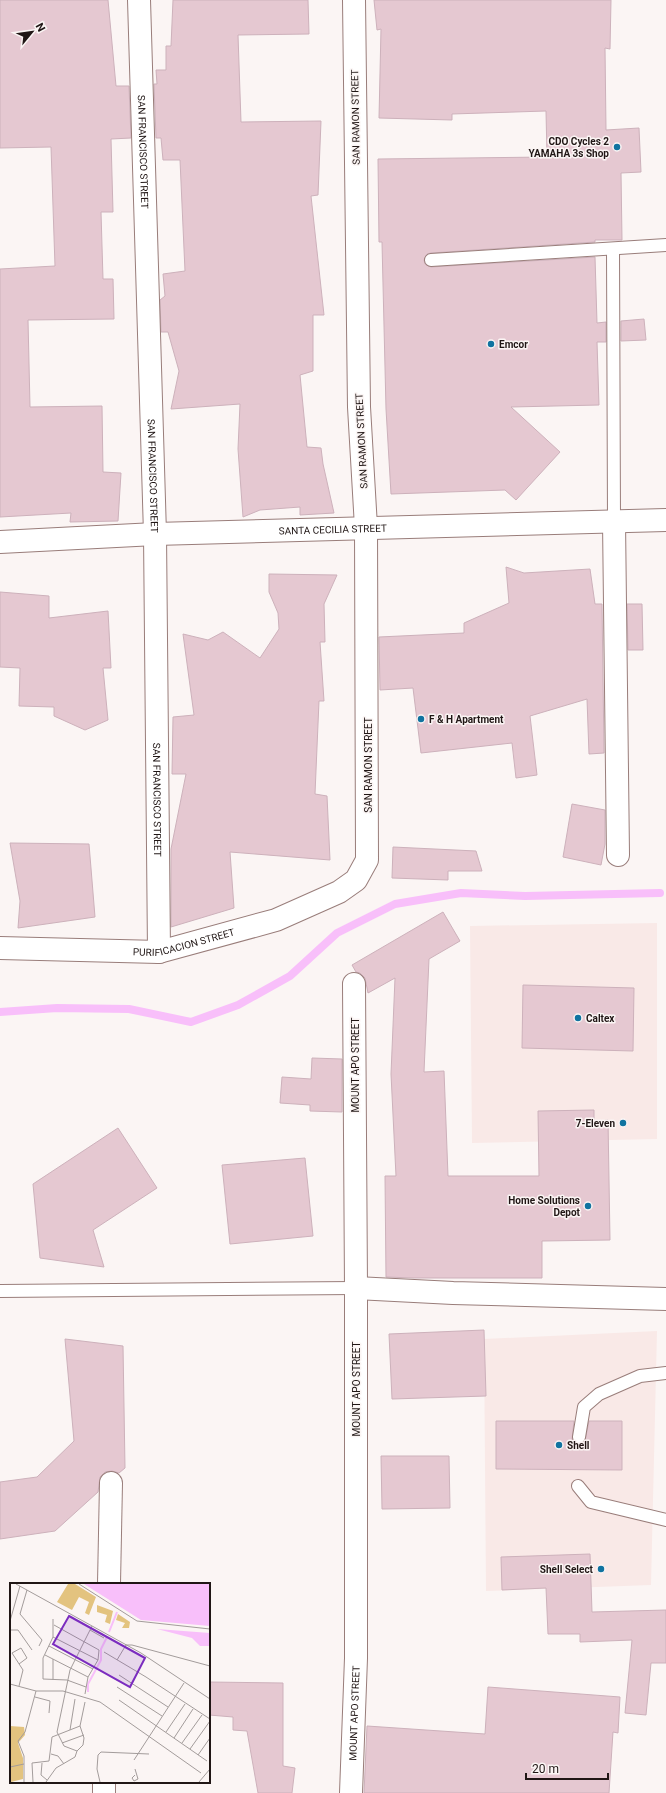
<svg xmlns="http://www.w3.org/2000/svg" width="666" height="1793" font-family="Roboto,sans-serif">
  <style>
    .built { fill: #f9e9e7 }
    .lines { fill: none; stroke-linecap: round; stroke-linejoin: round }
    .stream { stroke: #f8bffa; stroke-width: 8 }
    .building { fill: #e5c8d1; stroke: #cdb1bb }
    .lane-casing { stroke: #997d7a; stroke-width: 14 }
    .street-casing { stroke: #997d7a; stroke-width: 24 }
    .lane { stroke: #fff; stroke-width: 12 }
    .street { stroke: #fff; stroke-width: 22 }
    .poi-dot { fill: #1073a0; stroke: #fbf5f4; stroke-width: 1.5 }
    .labels { text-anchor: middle; stroke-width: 3; stroke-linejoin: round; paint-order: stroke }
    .street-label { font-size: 10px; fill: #201615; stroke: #fbf5f4 }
    .poi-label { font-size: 10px; font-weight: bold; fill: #201615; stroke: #fbf5f4; text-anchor: end }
    .inset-river { fill: none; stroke: #f8bffa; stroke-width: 2 }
    .inset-road { fill: none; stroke: #a39c9b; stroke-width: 1 }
    .view { fill: #7b2cbf; fill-opacity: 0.15; stroke: #7b2cbf; stroke-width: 2 }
    .inset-edge { fill: none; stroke: #201615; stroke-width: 2 }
  </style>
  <rect width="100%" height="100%" fill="#fbf5f4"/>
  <g class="built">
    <path d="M 657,923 L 657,1139 L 472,1143 L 470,926 Z"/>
    <path d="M 657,1331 L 651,1585 L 486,1591 L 484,1339 Z"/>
  </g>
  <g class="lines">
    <path class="stream" d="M 0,1012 L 57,1008 L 129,1009 L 191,1022 L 238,1005 L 290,976 L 337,933 L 395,904 L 461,893 L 525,896 L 660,893"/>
  </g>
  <g class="building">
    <path d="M 0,0 L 108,0 L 116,86 L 129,86 L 131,138 L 111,139 L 113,212 L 101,212 L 103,279 L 113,279 L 114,319 L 28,320 L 30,407 L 102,406 L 103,472 L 121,473 L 118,521 L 70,522 L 71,513 L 0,517 L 0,269 L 55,266 L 51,147 L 0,148 Z"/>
    <path d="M 173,0 L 308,0 L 309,34 L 238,35 L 241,122 L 321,121 L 318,195 L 311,196 L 324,315 L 313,315 L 313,371 L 300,375 L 307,447 L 321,448 L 323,464 L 334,513 L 300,515 L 300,507 L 260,510 L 243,517 L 238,449 L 240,404 L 171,409 L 179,371 L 168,332 L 161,332 L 160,300 L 165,296 L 163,274 L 185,271 L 180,160 L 163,160 L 161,138 L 156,138 L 154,84 L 157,84 L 156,70 L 166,70 L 166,46 L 171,46 Z"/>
    <path d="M 374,0 L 611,0 L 610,49 L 605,48 L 606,130 L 639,128 L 641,172 L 621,173 L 622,240 L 595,240 L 595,242 L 431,253 L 427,254 L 424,260 L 425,264 L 431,267 L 595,257 L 597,323 L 606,322 L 606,342 L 597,342 L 599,405 L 511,407 L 560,452 L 516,500 L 505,490 L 391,494 L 386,409 L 382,242 L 379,242 L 378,159 L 547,157 L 546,111 L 452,114 L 452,120 L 379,118 L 381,29 L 377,30 Z"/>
    <path d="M 644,319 L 646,340 L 621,341 L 621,321 Z"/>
    <path d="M 506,567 L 524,573 L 590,569 L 595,604 L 602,604 L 604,753 L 589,754 L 587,699 L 530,716 L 537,775 L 516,778 L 512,743 L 421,753 L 413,688 L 380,690 L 379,637 L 464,633 L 464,623 L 509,603 Z"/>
    <path d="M 269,574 L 337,575 L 324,604 L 325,642 L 320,642 L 324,701 L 319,701 L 315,794 L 327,796 L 330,860 L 230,852 L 234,908 L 171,927 L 171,849 L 186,774 L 172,774 L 173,717 L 194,715 L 183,634 L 208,640 L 223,632 L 260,658 L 279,629 L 278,613 L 269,592 Z"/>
    <path d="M 0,592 L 49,596 L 49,618 L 108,611 L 111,668 L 103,668 L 108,720 L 85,730 L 54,716 L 54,707 L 19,706 L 20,668 L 0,667 Z"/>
    <path d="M 627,604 L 642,604 L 643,650 L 628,650 Z"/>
    <path d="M 572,804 L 605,810 L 605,844 L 601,865 L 563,857 Z"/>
    <path d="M 10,843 L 89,844 L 95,917 L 18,928 L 20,901 Z"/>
    <path d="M 393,847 L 476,851 L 482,871 L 448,871 L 448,880 L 392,878 Z"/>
    <path d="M 443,912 L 460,941 L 429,959 L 424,1072 L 444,1071 L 448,1176 L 539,1176 L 538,1111 L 594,1110 L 594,1122 L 608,1120 L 610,1240 L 542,1241 L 542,1278 L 413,1278 L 386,1277 L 385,1176 L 396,1176 L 391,1074 L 395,978 L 368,993 L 365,978 L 360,973 L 356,972 L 352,965 Z"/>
    <path d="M 523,985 L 634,988 L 633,1051 L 522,1048 Z"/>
    <path d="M 312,1058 L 342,1059 L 342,1112 L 310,1111 L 310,1105 L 280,1103 L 282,1077 L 311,1079 Z"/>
    <path d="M 118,1128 L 157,1188 L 93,1230 L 104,1267 L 40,1258 L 33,1184 Z"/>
    <path d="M 305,1158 L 313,1236 L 230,1244 L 222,1165 Z"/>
    <path d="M 484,1330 L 486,1396 L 392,1399 L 389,1334 Z"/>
    <path d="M 65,1339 L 123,1346 L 125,1468 L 119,1473 L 112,1471 L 105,1472 L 100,1477 L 98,1492 L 55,1531 L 0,1539 L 0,1482 L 37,1477 L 74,1441 Z"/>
    <path d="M 496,1421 L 574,1421 L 572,1439 L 578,1444 L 585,1441 L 589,1421 L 622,1421 L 622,1470 L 496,1469 Z"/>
    <path d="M 381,1456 L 449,1456 L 450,1508 L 382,1509 Z"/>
    <path d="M 590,1554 L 592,1612 L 666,1610 L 666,1663 L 651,1663 L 646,1715 L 625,1713 L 632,1640 L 580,1642 L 580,1634 L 548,1634 L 546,1588 L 502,1590 L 501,1557 Z"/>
    <path d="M 209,1682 L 283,1683 L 283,1766 L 295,1768 L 292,1793 L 258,1793 L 247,1731 L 233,1730 L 233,1717 L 209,1715 Z"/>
    <path d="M 488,1687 L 620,1697 L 618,1733 L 613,1732 L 609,1793 L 364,1793 L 367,1726 L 485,1734 Z"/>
  </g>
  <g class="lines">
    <defs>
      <g id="lane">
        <path d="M 613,249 L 614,521"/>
        <path d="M 431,260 L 666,245"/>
        <path d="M 0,1291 L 356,1288"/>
        <path d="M 579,1437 L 584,1407 L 599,1394 L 640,1376 L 666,1373"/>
        <path d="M 578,1486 L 591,1502 L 666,1520"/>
      </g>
      <g id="street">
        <path id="s1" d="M 139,0 L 155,534 L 159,952"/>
        <path d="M 614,521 L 618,855"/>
        <path id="s2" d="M 0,542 L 155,534 L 666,520"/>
        <path id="s3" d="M 0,948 L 159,952 L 276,920 L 339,892 L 356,880 L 367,860 L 366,527 L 359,407 L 354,0"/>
        <path d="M 356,1288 L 453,1293 L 666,1299"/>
        <path d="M 109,1584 L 111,1483"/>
        <path d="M 104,1793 L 104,1782"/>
        <path id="s4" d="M 351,1793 L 356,1658 L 356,1288 L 354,984"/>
      </g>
    </defs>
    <use href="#lane" class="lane-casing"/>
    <use href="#street" class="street-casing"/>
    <use href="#lane" class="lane"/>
    <use href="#street" class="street"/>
  </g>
  <g class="poi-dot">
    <circle cx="617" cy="147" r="4"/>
    <circle cx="491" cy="344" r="4"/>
    <circle cx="421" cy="719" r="4"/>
    <circle cx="578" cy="1018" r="4"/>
    <circle cx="623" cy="1123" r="4"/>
    <circle cx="588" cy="1206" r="4"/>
    <circle cx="559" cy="1445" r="4"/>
    <circle cx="601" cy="1569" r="4"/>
  </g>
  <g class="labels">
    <g class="street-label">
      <text transform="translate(355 117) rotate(-91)" y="4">SAN RAMON STREET</text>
      <text dy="4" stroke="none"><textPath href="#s1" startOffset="152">SAN FRANCISCO STREET</textPath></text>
      <text transform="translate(361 441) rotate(-93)" y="4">SAN RAMON STREET</text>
      <text dy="4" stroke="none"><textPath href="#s1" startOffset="476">SAN FRANCISCO STREET</textPath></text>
      <text dy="4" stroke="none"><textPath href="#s2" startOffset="333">SANTA CECILIA STREET</textPath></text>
      <text transform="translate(368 765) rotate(-90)" y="4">SAN RAMON STREET</text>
      <text dy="4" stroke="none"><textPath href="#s1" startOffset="800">SAN FRANCISCO STREET</textPath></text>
      <text dy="4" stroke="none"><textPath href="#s3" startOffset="185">PURIFICACION STREET</textPath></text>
      <text transform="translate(355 1065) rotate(-90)" y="4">MOUNT APO STREET</text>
      <text transform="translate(356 1389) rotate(-90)" y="4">MOUNT APO STREET</text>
      <text dy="4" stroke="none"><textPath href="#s4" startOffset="80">MOUNT APO STREET</textPath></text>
    </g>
    <g class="poi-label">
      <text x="609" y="145">CDO Cycles 2<tspan x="609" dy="12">YAMAHA 3s Shop</tspan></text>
      <text x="499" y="348" text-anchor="start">Emcor</text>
      <text x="429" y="723" text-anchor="start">F &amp; H Apartment</text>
      <text x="586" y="1022" text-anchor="start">Caltex</text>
      <text x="615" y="1127">7-Eleven</text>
      <text x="580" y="1204">Home Solutions<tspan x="580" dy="12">Depot</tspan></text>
      <text x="567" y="1449" text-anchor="start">Shell</text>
      <text x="593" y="1573">Shell Select</text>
    </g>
  </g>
  <g transform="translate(10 1583)">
    <rect width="200" height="200" fill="#fbf5f4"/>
    <path d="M 58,1 L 65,1 L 86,14 L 79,32 L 75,30 L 79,19 L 69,14 L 62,27 L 47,19 ZM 87,22 L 103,28 L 100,41 L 95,39 L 97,32 L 87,29 ZM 108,31 L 120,39 L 119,45 L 112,45 L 115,40 L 106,37 ZM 0,143 L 14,144 L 15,152 L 8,160 L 13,175 L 13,196 L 1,199 Z" fill="#e3c37f"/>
    <path d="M 74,1 L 200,1 L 200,43 L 131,37 ZM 147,46 L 200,50 L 200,63 L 190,63 L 182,55 Z" fill="#f8bffa"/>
    <path class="inset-river" d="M 99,49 L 107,29M 78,109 L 78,101 L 91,77 L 91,66 L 97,54"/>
    <path class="inset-road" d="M 6,1 L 131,70 L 200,116M 69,1 L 127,38 L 200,46M 17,7 L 10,31 L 32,57 L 29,63M 43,36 L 43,54 L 33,75 L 33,96 L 57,97 L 76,104M 0,38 L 10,3M 44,42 L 89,67 L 88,77 L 78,94 L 75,111M 0,47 L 8,47 L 22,67M 80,47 L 94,55M 43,54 L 88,77M 39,63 L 83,86M 94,69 L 136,94 L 200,136M 35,72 L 78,94M 107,77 L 116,62 L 122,62 L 200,83M 9,81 L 17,75 L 11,65 L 2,70 L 13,87 L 9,103M 109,92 L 158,124M 43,97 L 43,76M 0,101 L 26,108 L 53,108 L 90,119 L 191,190M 107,104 L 152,133M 25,114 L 40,118 L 39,130M 109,117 L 197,178M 60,147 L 65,116M 156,149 L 175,121M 164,155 L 183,126M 52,160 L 74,152M 172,160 L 192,132M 180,166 L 200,138M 67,168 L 54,163 L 47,149 L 60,87 L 82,43M 41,171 L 48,173 L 54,181M 188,172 L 200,155M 124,177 L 174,100M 32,180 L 31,192 L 37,197M 0,184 L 14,181M 125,192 L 122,195 L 124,198 L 128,196 L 125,186M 14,199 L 14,173 L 8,158 L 15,149 L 26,108M 23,199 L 22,180 L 39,178 L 42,154 L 70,143M 36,199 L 46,185 L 65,174 L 67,168 L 73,162 L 74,155 L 70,143 L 75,119M 90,199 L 87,186 L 88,172 L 91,169 L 139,171M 189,199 L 200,186"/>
    <path class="view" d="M 59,33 L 135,75 L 120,104 L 43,61 Z"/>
    <rect width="200" height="200" class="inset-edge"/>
  </g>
  <g transform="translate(32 32) rotate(61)" stroke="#fbf5f4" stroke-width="3" paint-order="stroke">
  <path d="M0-3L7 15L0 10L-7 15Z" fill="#201615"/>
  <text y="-6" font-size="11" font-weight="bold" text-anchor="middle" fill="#201615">N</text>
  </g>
  <path d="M526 1773v6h82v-6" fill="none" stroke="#201615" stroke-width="2"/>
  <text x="532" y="1773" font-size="12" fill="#201615" stroke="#fbf5f4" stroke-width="3" paint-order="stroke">20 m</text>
</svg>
